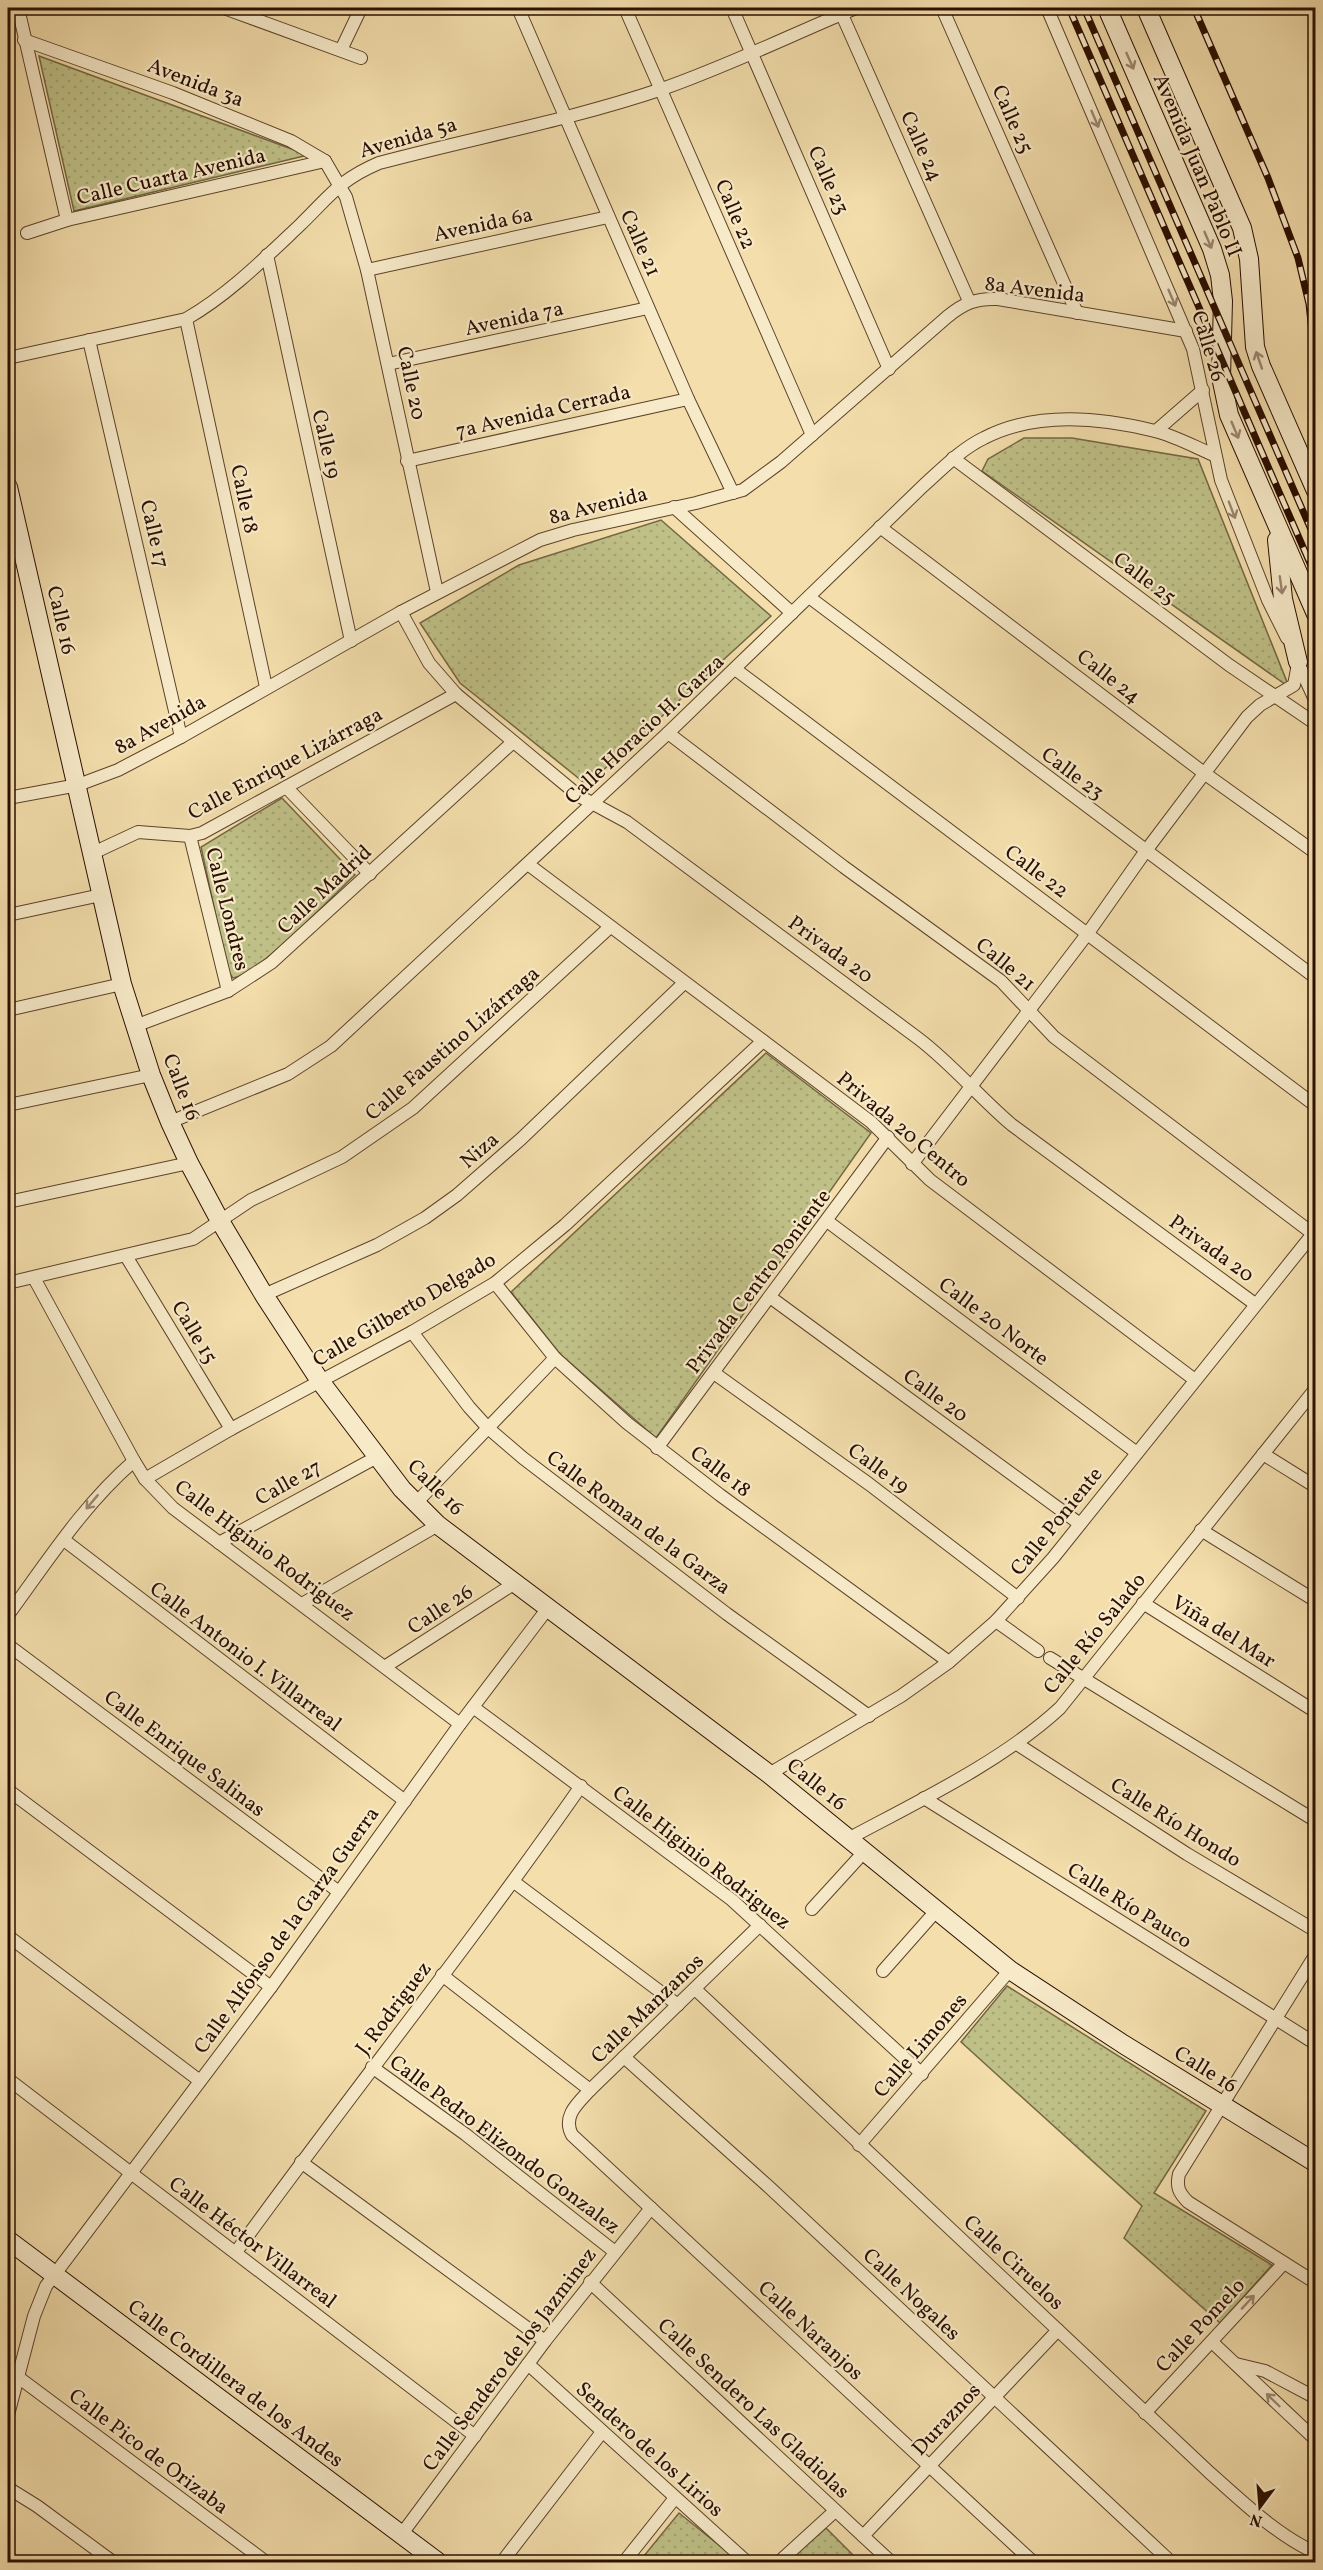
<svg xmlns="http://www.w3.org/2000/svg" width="1323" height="2570" font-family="Vollkorn,serif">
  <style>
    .park { fill: url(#park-dots); stroke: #746744; stroke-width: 1.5 }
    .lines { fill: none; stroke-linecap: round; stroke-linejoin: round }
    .street-casing { stroke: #5c422b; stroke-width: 14 }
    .secondary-casing { stroke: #2a0e00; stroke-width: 20 }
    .street { stroke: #f7eac9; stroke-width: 12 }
    .secondary { stroke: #f7eac9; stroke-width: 18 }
    .rail-casing { stroke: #2a0e00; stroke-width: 7 }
    .rail { stroke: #f7eac9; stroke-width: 4.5; stroke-dasharray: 14; stroke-linecap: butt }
    .oneway { stroke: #9b876f }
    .labels { text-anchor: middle; stroke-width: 4.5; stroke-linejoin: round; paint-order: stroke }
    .street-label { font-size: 21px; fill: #2a0e00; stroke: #f7eac9 }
  </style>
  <defs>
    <pattern id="park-dots" width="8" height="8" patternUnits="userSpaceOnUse" patternTransform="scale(1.5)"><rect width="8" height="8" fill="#bfc087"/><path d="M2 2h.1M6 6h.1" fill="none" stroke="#a4a473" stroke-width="1.8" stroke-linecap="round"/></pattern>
  </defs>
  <rect width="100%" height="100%" fill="#f3deac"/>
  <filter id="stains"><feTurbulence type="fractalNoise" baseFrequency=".00333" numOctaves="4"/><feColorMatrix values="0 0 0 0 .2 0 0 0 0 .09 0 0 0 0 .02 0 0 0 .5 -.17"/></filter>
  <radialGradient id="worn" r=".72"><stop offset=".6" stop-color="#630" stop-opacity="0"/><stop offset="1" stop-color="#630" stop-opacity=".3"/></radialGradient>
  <g class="park">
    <path d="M 39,56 L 308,155 L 74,211 Z"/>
    <path d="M 1024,438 L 1072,438 L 1198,459 L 1289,687 L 982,471 L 988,459 Z"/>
    <path d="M 661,520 L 771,616 L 587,785 L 460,683 L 420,623 L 519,565 Z"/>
    <path d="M 282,798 L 355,875 C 332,896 260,974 233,978 L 228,972 L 201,847 Z"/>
    <path d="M 766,1053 L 871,1133 L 656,1438 L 560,1354 L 511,1292 Z"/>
    <path d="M 1007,1986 L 1206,2111 L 1154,2193 L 1272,2265 L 1220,2323 L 1124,2238 L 1142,2206 L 961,2042 Z"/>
    <path d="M 679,2513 L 740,2562 L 639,2562 Z"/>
    <path d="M 826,2528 L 860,2562 L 787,2562 Z"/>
  </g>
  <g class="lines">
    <defs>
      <g id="street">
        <path d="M 18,8 L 67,220"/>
        <path d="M 224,8 L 361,58"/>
        <path d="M 518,8 L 688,399 L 733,493"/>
        <path d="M 625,8 L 812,435"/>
        <path d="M 732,8 L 889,369"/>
        <path d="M 839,8 L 969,301"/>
        <path d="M 942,8 L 1077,313"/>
        <path d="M 1047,8 L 1193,349 L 1221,480 L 1268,600 L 1287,638"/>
        <path d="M 24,40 L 173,93 L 291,141 L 325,161 L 346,197 L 367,270 L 437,592"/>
        <path d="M 341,50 L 361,8"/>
        <path d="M 27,233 L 67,220 L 325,161"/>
        <path d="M 267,255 L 351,641"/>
        <path d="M 367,270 L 608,217"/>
        <path d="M 186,319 L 266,687"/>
        <path d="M 89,340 L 181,737"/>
        <path d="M 8,358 L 186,319 C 228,295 265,258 300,225 C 330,196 339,180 379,163 C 473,138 570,120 662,89 C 728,66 791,35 856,8"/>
        <path d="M 388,364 L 648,308"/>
        <path d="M 1156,431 L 1203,390"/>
        <path d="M 953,458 L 1229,665 L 1316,724"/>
        <path d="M 407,461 L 688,399"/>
        <path d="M 674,507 L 792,613"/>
        <path d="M 880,527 L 1204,773 L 1316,853"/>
        <path d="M 809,597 L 1316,978"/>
        <path d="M 401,612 L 429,663 L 456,694 L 579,796 L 627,822 L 919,1039 C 953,1065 980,1098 1012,1125 L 1255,1304"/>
        <path d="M 1295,656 L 1316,702"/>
        <path d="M 735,669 L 1316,1106"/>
        <path d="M 668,733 L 844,867 L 1001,981 L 1054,1037 L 1312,1233"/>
        <path d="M 286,787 L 370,874"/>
        <path d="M 8,798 L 78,785 L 118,770 L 181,737 L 401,612 L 540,540 L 573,530 L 696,503 L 743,490 L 781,462 L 947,317 C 964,303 976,298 998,299 L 1186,331"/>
        <path d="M 190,836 L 228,991"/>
        <path d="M 93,853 L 138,832 L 190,836 L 202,833 L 456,694"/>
        <path d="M 529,865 L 871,1122 L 930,1180 L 1195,1380"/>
        <path d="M 8,915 L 101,895"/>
        <path d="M 8,1010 L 122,984"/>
        <path d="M 135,1026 L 228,991 L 271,963 L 513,742"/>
        <path d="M 8,1105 L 151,1075"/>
        <path d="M 170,1122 L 288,1074 L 331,1046 L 668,733 L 923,486 C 942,469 961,449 984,438 C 1036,411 1099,417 1155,431 C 1175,436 1195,447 1214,455"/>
        <path d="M 912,1164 L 1088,933 L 1145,852 L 1247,717 L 1260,705 L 1294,685 L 1298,664"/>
        <path d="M 8,1202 L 189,1163"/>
        <path d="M 827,1221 L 1137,1453"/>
        <path d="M 126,1256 L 231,1429"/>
        <path d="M 34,1278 L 134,1461 L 145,1479 L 173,1508 L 460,1724"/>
        <path d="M 8,1283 L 193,1239 L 251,1200 L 342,1157 L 413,1108 L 610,927"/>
        <path d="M 495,1283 L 555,1358 L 627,1423 L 720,1495 L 949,1662"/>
        <path d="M 264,1295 L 377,1245 L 425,1218 L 457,1195 L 521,1139 L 684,983"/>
        <path d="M 770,1297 L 1080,1524"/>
        <path d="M 412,1332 L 469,1407 L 488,1428 L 523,1458 L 727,1614 L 869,1716"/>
        <path d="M 714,1373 L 869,1484 L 1018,1598"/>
        <path d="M 657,1448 L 888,1137"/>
        <path d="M 1263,1454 L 1316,1487"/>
        <path d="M 145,1479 L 231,1429 L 412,1332 L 495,1283 L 565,1225 L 763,1041"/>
        <path d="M 415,1504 L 555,1358"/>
        <path d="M 1201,1530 L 1316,1601"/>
        <path d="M 64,1540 L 405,1801"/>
        <path d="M 219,1543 L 377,1457"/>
        <path d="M 1143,1603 L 1316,1712"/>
        <path d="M 302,1604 L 438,1525"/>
        <path d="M 8,1615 C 47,1562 83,1505 134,1461"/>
        <path d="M 996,1621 L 1038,1651"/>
        <path d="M 8,1645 L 339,1892"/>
        <path d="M 1050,1658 L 1316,1821"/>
        <path d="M 386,1666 L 515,1583"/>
        <path d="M 473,1707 L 732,1900 L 922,2074"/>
        <path d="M 1017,1744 L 1187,1854 L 1316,1931"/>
        <path d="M 769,1774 L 901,1696 L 949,1662 L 996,1621 L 1053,1558 L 1316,1230"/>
        <path d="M 8,1790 L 271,1987"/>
        <path d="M 924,1798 L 1316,2044"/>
        <path d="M 848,1839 C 917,1802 1003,1761 1060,1708 L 1316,1388"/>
        <path d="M 514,1882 L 678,2005"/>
        <path d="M 812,1909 L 864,1852"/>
        <path d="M 760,1925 L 590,2090 C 578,2103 562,2116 572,2135 L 1033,2562"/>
        <path d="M 8,1936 L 200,2081"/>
        <path d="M 1316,1954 L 1179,2174 C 1176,2187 1179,2193 1188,2202 L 1316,2283"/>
        <path d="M 883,1971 L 936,1911"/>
        <path d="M 442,1975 L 590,2090"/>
        <path d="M 695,1989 L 1210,2473 C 1243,2502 1275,2534 1316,2553"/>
        <path d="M 624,2057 L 769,2187 L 1171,2562"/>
        <path d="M 372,2067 L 465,2134 L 615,2252"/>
        <path d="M 8,2079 L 475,2436"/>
        <path d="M 859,2145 L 1010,1970"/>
        <path d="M 301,2162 L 545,2341"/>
        <path d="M 236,2252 C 349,2096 470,1945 581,1786"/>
        <path d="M 590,2282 L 891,2562"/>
        <path d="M 1212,2342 L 1316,2440"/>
        <path d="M 528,2364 L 747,2562"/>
        <path d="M 1236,2364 L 1265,2371 L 1316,2398"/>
        <path d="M 8,2374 L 18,2377 L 266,2562"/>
        <path d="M 1145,2413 L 1284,2263"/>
        <path d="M 8,2415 L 34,2316 L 46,2286 L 271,1987 L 460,1724 L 548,1608"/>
        <path d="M 8,2488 L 37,2506 L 113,2562"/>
        <path d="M 401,2535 L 545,2341 L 651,2208"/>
        <path d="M 863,2536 L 1058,2330"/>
        <path d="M 502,2562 L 602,2432"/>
        <path d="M 624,2562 L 675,2498"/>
        <path d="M 779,2562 L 835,2511"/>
      </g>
      <g id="secondary">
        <path d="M 1107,8 L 1212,249 L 1220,275 L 1223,301 L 1221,377 L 1229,415 L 1316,614"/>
        <path d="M 1146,8 L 1242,228 L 1249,259 L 1255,347 L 1261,366 L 1316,491"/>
        <path d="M 8,487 L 122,984 L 151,1075 L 170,1122 L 189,1163 L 220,1221 L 264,1295 L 320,1381 L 402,1489 L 438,1525 L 769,1774 L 1010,1970 L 1123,2044 L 1316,2163"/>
        <path d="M 1277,540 L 1283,599 L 1298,662"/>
        <path d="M 8,2240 L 438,2562"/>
      </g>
    </defs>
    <use href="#street" class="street-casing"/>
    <use href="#secondary" class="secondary-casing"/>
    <use href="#street" class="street"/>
    <use href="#secondary" class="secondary"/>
    <defs>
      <g id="rail">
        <path d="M 1069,8 L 1316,577"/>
        <path d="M 1084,8 L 1316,541"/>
        <path d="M 1194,8 L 1268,178 L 1298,258 L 1309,304 L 1316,369"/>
      </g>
    </defs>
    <use href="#rail" class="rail-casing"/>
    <use href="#rail" class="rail"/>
  </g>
  <defs><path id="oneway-shaft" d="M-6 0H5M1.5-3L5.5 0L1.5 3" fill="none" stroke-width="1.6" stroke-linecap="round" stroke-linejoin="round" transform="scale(1.5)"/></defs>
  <g class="oneway">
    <use href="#oneway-shaft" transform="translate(1130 61) rotate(66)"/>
    <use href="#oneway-shaft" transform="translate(1095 119) rotate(67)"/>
    <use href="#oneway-shaft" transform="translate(1208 240) rotate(67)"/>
    <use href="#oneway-shaft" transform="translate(1172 298) rotate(67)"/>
    <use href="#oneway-shaft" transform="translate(1259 360) rotate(-109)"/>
    <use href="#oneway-shaft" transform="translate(1235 430) rotate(67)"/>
    <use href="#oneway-shaft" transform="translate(1232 510) rotate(69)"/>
    <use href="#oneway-shaft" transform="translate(1281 585) rotate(82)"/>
    <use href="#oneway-shaft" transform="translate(92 1502) rotate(130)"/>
    <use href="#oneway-shaft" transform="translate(1248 2302) rotate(-47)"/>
    <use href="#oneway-shaft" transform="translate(1273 2400) rotate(-136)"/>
  </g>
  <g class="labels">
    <g class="street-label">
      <text transform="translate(196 82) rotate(21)" y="7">Avenida 3a</text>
      <text transform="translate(1013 119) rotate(66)" y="7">Calle 25</text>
      <text transform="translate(408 137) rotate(-16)" y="7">Avenida 5a</text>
      <text transform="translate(922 146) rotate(66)" y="7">Calle 24</text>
      <text transform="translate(1198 165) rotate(67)" y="7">Avenida Juan Pablo II</text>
      <text transform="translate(171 176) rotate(-13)" y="7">Calle Cuarta Avenida</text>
      <text transform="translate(829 180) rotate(66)" y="7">Calle 23</text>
      <text transform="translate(736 214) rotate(67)" y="7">Calle 22</text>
      <text transform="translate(483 224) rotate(-12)" y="7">Avenida 6a</text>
      <text transform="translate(641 243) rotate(66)" y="7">Calle 21</text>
      <text transform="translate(1035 289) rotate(7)" y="7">8a Avenida</text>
      <text transform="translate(514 318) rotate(-12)" y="7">Avenida 7a</text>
      <text transform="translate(1209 346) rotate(73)" y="7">Calle 26</text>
      <text transform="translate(412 383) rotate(78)" y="7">Calle 20</text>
      <text transform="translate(543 411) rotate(-13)" y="7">7a Avenida Cerrada</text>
      <text transform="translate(327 444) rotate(77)" y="7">Calle 19</text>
      <text transform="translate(245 499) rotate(78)" y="7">Calle 18</text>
      <text transform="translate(598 505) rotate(-14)" y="7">8a Avenida</text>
      <text transform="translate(155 534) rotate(77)" y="7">Calle 17</text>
      <text transform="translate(1145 578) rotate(37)" y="7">Calle 25</text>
      <text transform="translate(62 620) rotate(77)" y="7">Calle 16</text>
      <text transform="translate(1109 676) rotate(38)" y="7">Calle 24</text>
      <text transform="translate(160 724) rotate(-29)" y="7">8a Avenida</text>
      <text transform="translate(644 729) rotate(-43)" y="7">Calle Horacio H. Garza</text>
      <text transform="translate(285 763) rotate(-28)" y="7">Calle Enrique Lizárraga</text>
      <text transform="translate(1073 773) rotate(37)" y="7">Calle 23</text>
      <text transform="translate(1037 871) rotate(37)" y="7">Calle 22</text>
      <text transform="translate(324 889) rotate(-43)" y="7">Calle Madrid</text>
      <text transform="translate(228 909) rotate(76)" y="7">Calle Londres</text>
      <text transform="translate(831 949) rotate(36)" y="7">Privada 20</text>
      <text transform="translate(1006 964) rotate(40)" y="7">Calle 21</text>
      <text transform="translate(452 1043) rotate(-41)" y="7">Calle Faustino Lizárraga</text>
      <text transform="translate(182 1087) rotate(69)" y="7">Calle 16</text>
      <text transform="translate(904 1129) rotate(40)" y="7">Privada 20 Centro</text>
      <text transform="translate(479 1150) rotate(-41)" y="7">Niza</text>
      <text transform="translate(1212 1248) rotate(36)" y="7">Privada 20</text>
      <text transform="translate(758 1281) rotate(-53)" y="7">Privada Centro Poniente</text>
      <text transform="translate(404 1309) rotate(-30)" y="7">Calle Gilberto Delgado</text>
      <text transform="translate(994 1321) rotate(37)" y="7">Calle 20 Norte</text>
      <text transform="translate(195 1332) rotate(59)" y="7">Calle 15</text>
      <text transform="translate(936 1395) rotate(36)" y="7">Calle 20</text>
      <text transform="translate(879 1468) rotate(36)" y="7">Calle 19</text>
      <text transform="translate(721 1471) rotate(37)" y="7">Calle 18</text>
      <text transform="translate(288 1482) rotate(-29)" y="7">Calle 27</text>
      <text transform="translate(436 1487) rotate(45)" y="7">Calle 16</text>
      <text transform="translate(1056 1521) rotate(-51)" y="7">Calle Poniente</text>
      <text transform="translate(639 1522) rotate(37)" y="7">Calle Roman de la Garza</text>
      <text transform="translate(265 1550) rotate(37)" y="7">Calle Higinio Rodriguez</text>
      <text transform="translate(440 1609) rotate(-33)" y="7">Calle 26</text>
      <text transform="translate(1224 1631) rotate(32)" y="7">Viña del Mar</text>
      <text transform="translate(1094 1633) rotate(-51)" y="7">Calle Río Salado</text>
      <text transform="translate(246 1656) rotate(37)" y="7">Calle Antonio I. Villarreal</text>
      <text transform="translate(185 1753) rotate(37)" y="7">Calle Enrique Salinas</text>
      <text transform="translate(817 1784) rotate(39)" y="7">Calle 16</text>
      <text transform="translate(1176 1822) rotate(32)" y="7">Calle Río Hondo</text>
      <text transform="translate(702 1857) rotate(38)" y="7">Calle Higinio Rodriguez</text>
      <text transform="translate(1130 1905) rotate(32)" y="7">Calle Río Pauco</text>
      <text transform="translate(286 1930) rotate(-54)" y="7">Calle Alfonso de la Garza Guerra</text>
      <text transform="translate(393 2008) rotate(-53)" y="7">J. Rodriguez</text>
      <text transform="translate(647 2008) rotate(-44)" y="7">Calle Manzanos</text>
      <text transform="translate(920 2045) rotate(-49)" y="7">Calle Limones</text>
      <text transform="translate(1206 2069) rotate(32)" y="7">Calle 16</text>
      <text transform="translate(505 2144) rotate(37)" y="7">Calle Pedro Elizondo Gonzalez</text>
      <text transform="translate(253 2242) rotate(37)" y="7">Calle Héctor Villarreal</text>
      <text transform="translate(1014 2262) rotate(43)" y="7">Calle Ciruelos</text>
      <text transform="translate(912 2294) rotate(43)" y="7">Calle Nogales</text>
      <text transform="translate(1200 2325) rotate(-47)" y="7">Calle Pomelo</text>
      <text transform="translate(811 2330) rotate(43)" y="7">Calle Naranjos</text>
      <text transform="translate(509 2359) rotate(-53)" y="7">Calle Sendero de los Jazminez</text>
      <text transform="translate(236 2383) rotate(37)" y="7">Calle Cordillera de los Andes</text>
      <text transform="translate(754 2408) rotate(43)" y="7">Calle Sendero Las Gladiolas</text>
      <text transform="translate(946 2419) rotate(-47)" y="7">Duraznos</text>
      <text transform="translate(650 2449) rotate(42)" y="7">Sendero de los Lirios</text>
      <text transform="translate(149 2451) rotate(37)" y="7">Calle Pico de Orizaba</text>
    </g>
  </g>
  <rect width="1323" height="2570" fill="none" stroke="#f3deac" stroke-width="30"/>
  <rect x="9" y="9" width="1305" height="2552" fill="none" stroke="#2a0e00" stroke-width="3"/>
  <rect x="15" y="15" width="1293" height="2540" fill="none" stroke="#2a0e00" stroke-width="1.5"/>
  <g transform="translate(1260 2507) rotate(196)" stroke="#f7eac9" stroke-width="4.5" paint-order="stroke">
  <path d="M0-4.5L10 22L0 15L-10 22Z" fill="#2a0e00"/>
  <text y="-9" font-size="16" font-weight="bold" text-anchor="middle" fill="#2a0e00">N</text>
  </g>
  <rect width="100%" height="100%" filter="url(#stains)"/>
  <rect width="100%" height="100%" fill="url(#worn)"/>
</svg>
